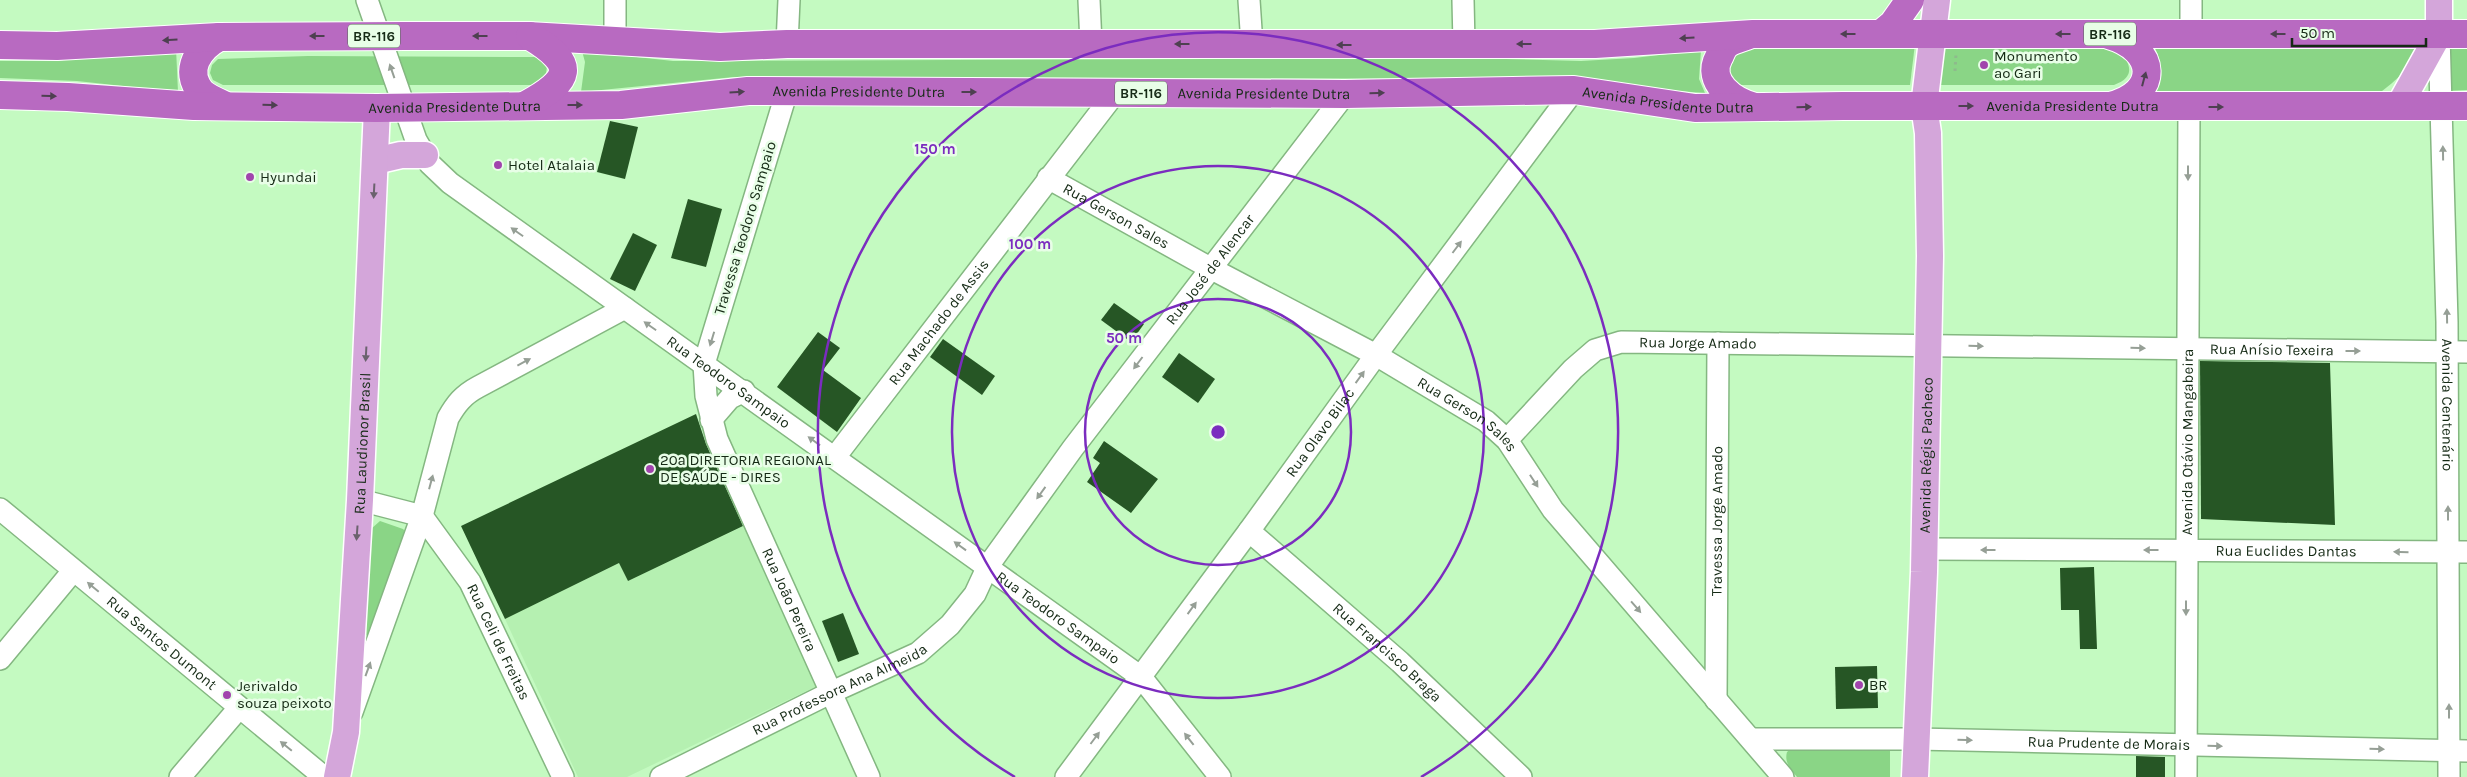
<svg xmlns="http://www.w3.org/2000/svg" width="2467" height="777" font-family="Karla,sans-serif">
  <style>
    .built { fill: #b5f0b1 }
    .green { fill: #8ad586 }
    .building { fill: #265625 }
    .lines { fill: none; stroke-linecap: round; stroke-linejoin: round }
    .minor-casing { stroke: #84b781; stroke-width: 24 }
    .major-casing { stroke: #fff; stroke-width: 29 }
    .highway-casing { stroke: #fff; stroke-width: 30 }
    .path { stroke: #8eba8c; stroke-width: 3; stroke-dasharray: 2.5 4; stroke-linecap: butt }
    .minor { stroke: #fff; stroke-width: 21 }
    .major { stroke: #d4a6da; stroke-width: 26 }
    .highway { stroke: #b86ac1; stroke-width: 28 }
    .oneway { fill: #4e4051 }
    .oneway2 { fill: #969f96 }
    .oneway3 { fill: #6b626e }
    .ring { fill: none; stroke: #7b2cbf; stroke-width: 2.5 }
    .poi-dot { fill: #a144ad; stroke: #e8fee7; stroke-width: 2 }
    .labels { text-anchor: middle; stroke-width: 5; stroke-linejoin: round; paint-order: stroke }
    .shield { fill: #e8fee7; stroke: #546a54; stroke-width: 1 }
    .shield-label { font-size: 14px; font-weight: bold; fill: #152a15 }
    .poi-label { font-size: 15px; fill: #152a15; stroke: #e8fee7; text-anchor: start }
    .street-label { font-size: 15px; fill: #152a15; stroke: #e8fee7 }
    .centre { fill: #7b2cbf; stroke: #e8fee7; stroke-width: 2.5 }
    .ring-label { font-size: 15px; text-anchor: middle; font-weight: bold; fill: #7b2cbf; stroke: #e8fee7; stroke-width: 5; stroke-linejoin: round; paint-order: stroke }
  </style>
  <rect width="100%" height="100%" fill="#c4fac1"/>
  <path class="built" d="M 746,525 L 825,682 L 627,777 L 578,777 L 505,619 L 619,563 L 628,581 Z"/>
  <g class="green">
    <path d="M 2426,43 C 2413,65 2397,80 2377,95 L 2156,94 C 2161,77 2163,64 2155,48 Z"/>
    <path d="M 1915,44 L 1910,85 L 1735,85 L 1729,83 L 1728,51 L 1733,47 Z"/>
    <path d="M 1937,45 L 2117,46 C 2128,61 2139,76 2114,85 L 1931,85 Z"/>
    <path d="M 2446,46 L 2467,46 L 2467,90 L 2446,91 Z"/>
    <path d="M 176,48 L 178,92 L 77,81 L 0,78 L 0,61 L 56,61 L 139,50 Z"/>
    <path d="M 1701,50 L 1699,79 L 1705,93 L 1514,79 L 806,77 L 734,77 L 581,92 L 585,62 L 582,51 L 673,61 L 1465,58 L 1581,61 L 1634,58 Z"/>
    <path d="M 308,56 L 534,57 L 542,59 L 547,65 C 546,78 544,82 531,85 L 223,85 L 213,80 L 210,73 L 212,65 L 218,59 Z"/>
    <path d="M 380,521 L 403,529 L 407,533 L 370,638 L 366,635 L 365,626 L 371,529 Z"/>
    <path d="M 1890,747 L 1890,777 L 1797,777 C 1791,769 1784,763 1787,752 L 1792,748 Z"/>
  </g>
  <g class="building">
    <path d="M 610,121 L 638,127 L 625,179 L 597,172 Z"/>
    <path d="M 688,199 L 722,209 L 706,267 L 671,258 Z"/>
    <path d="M 633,233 L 657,245 L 635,291 L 610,279 Z"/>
    <path d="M 1114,303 L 1144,324 L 1131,342 L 1101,320 Z"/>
    <path d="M 818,332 L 840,348 L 823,370 L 861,398 L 837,432 L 777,387 Z"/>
    <path d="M 943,339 L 995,376 L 982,395 L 930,357 Z"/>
    <path d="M 1179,353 L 1215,379 L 1198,403 L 1162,377 Z"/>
    <path d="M 2200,361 L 2330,363 L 2335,525 L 2201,519 Z"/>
    <path d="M 696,414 L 706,444 L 743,526 L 628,581 L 619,563 L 505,619 L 461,526 Z"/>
    <path d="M 1104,441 L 1158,479 L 1131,513 L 1087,482 L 1100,463 L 1093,458 Z"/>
    <path d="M 2094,567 L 2097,649 L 2080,649 L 2079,610 L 2061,610 L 2060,568 Z"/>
    <path d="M 843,613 L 859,654 L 838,662 L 822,621 Z"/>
    <path d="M 1877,666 L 1878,708 L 1836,709 L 1835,667 Z"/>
    <path d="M 2136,756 L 2165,757 L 2165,777 L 2136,777 Z"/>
  </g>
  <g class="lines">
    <defs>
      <g id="minor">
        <path id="s1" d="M 367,0 L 416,140 L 430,164 L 450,183 L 1141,677 L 1220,777"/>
        <path d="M 615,0 L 615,42"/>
        <path d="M 1089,0 L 1091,44"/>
        <path d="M 1249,0 L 1252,45"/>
        <path d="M 1463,0 L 1464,44"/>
        <path d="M 2191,34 L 2191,0"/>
        <path id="s2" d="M 2439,34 L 2447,322 L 2449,777"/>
        <path d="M 787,44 L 789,0"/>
        <path id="s3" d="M 787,91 L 704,364 L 706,396 L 717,439 L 869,777"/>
        <path id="s4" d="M 1048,178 L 1210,268 L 1376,355 L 1486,421 L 1507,440 L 1553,510 L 1783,777"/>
        <path d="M 711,420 L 730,398 L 744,391"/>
        <path id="s5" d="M 1507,440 L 1573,369 L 1595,350 L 1621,342 L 2467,352"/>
        <path id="s6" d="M 835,457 L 1115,93"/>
        <path id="s7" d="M 360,500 L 422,516 L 470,582 L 563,777"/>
        <path id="s8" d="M 0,509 L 324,777"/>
        <path id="s9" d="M 1249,531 L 1400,662 L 1521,777"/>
        <path id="s10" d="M 1925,549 L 2467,552"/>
        <path d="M 0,659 L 73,571"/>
        <path id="s11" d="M 1716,700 L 1718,343"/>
        <path d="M 352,712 L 422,516 L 448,418 C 456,404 463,395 478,387 L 625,308"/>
        <path id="s12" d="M 1751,739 L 1916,739 L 2467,751"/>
        <path d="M 180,777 L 239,708"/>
        <path id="s13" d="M 661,777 L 832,692 L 918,653 L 950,625 L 975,594 L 988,566 L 1073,448 L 1345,94"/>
        <path id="s14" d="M 1066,777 L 1249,531 L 1376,355 L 1574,90"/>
        <path id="s15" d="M 2186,777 L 2189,107"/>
      </g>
      <g id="major">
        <path d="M 2399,106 L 2439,34 L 2439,0"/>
        <path d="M 375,161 L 401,155 L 425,155"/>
        <path id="s16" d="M 337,777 L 346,732 L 360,500 L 377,108"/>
        <path id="s17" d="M 1915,777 L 1924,572 L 1930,256 L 1928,133 L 1924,106 L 1937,0"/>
      </g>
      <g id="highway">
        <path d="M 1881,34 L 1893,24 L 1910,0"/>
        <path d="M 1749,35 C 1742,38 1734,39 1727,44 C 1723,47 1721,53 1719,57 C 1705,82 1734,102 1755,107"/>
        <path d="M 2109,35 C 2158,49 2160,94 2110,106"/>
        <path d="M 219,37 C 199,48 183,70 201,92 C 206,97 215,101 222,104"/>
        <path d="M 0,45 L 57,46 L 219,37 L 407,36 L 528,36 L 720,47 L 787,44 L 1595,44 L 1753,34 L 2467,34"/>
        <path id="s18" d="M 0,95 L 68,97 L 194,106 L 377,108 L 621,105 L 748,91 L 1345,94 L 1574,90 L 1695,108 L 1843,106 L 2467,106"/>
        <path d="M 526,105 C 571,80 578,65 530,36"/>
      </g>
    </defs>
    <use href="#minor" class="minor-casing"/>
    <use href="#major" class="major-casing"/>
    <use href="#highway" class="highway-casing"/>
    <path class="path" d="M 1955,71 L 1956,54"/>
    <use href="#minor" class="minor"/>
    <use href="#major" class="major"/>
    <use href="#highway" class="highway"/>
  </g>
  <defs><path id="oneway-solid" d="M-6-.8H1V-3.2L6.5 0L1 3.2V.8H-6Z" transform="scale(1.25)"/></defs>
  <g class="oneway">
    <use href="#oneway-solid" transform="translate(1848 34) rotate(180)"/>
    <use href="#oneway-solid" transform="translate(2063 34) rotate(180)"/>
    <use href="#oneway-solid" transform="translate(2278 34) rotate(180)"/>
    <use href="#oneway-solid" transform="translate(317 36) rotate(180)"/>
    <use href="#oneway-solid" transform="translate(480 36) rotate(180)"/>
    <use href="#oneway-solid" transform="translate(1687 38) rotate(176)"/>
    <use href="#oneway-solid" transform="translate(170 40) rotate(177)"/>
    <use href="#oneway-solid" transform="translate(1182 44) rotate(-180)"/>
    <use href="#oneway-solid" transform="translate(1524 44) rotate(180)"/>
    <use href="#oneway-solid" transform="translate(1344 45) rotate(180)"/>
    <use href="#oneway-solid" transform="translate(2144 79) rotate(-75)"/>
    <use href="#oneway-solid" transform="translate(737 92) rotate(-4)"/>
    <use href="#oneway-solid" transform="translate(969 92)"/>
    <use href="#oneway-solid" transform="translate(1377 93) rotate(-1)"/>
    <use href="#oneway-solid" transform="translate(49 96) rotate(1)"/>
    <use href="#oneway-solid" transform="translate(270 105) rotate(1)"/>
    <use href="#oneway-solid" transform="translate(575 105)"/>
    <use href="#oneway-solid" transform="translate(1966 106)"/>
    <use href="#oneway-solid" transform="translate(1804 107) rotate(-1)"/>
    <use href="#oneway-solid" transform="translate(2216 107)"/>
  </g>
  <g class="oneway2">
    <use href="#oneway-solid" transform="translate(392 71) rotate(-109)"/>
    <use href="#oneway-solid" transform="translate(2443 153) rotate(-91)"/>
    <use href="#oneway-solid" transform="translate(2188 173) rotate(90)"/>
    <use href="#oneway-solid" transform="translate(517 232) rotate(-145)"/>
    <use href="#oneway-solid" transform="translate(1457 247) rotate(-53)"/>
    <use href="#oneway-solid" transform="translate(2447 316) rotate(-91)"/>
    <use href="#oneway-solid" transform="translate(650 326) rotate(-145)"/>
    <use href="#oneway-solid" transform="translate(712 339) rotate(107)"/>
    <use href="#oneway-solid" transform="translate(1976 346) rotate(1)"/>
    <use href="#oneway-solid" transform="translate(2138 348) rotate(1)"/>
    <use href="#oneway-solid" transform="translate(2353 351)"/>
    <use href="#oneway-solid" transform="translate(524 362) rotate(-28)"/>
    <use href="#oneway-solid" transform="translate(1138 363) rotate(127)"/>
    <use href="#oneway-solid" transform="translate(1360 377) rotate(-54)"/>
    <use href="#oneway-solid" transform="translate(814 441) rotate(-144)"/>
    <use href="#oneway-solid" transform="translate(1534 481) rotate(57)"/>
    <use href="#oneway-solid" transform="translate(431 482) rotate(-75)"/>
    <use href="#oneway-solid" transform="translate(1041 493) rotate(126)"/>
    <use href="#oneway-solid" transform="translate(2448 513) rotate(-90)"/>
    <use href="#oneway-solid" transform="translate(960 546) rotate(-144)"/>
    <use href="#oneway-solid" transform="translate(1988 550) rotate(-180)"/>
    <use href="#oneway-solid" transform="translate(2151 550) rotate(-180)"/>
    <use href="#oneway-solid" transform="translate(2401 552) rotate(-179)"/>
    <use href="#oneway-solid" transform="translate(93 587) rotate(-140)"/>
    <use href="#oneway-solid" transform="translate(1636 607) rotate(49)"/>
    <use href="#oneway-solid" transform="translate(1192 608) rotate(-54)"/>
    <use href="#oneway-solid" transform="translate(2186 608) rotate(90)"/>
    <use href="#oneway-solid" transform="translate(368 669) rotate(-70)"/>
    <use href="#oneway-solid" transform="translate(2449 711) rotate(-90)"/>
    <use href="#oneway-solid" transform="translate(1095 738) rotate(-53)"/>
    <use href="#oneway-solid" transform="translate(1189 739) rotate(-128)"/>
    <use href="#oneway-solid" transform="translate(1965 740) rotate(1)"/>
    <use href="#oneway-solid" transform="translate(286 746) rotate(-141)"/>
    <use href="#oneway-solid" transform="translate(2215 746) rotate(1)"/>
    <use href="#oneway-solid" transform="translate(2377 749) rotate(1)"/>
  </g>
  <g class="oneway3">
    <use href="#oneway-solid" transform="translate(374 191) rotate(93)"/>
    <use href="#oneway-solid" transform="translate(366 354) rotate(93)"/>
    <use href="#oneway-solid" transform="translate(357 533) rotate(94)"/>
  </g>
  <g class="ring">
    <circle cx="1218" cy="432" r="133"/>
    <circle cx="1218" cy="432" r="266"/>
    <path d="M1015 777A400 400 0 1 1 1421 777"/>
  </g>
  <g class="poi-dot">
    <circle cx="1984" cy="65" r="5"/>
    <circle cx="498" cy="165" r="5"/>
    <circle cx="250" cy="177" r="5"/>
    <circle cx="650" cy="469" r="5"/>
    <circle cx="1859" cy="685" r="5"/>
    <circle cx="227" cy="695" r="5"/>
  </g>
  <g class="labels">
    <g class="shield">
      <rect x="2084" y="22.5" width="52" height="23" rx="4"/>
      <rect x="348" y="24.5" width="52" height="23" rx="4"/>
      <rect x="1115" y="81.5" width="52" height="23" rx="4"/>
    </g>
    <g class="shield-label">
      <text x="2110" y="39">BR-116</text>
      <text x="374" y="41">BR-116</text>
      <text x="1141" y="98">BR-116</text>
    </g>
    <g class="poi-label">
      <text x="1994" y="61">Monumento<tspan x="1994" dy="17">ao Gari</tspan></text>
      <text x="508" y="170">Hotel Atalaia</text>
      <text x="260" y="182">Hyundai</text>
      <text x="660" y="465">20ª DIRETORIA REGIONAL<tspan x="660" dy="17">DE SAÚDE - DIRES</tspan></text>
      <text x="1869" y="690">BR</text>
      <text x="237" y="691">Jerivaldo<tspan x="237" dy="17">souza peixoto</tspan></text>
    </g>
    <g class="street-label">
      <text dy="5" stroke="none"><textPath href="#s18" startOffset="860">Avenida Presidente Dutra</textPath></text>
      <text dy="5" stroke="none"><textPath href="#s18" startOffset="1265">Avenida Presidente Dutra</textPath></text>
      <text dy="5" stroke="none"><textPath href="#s18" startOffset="1670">Avenida Presidente Dutra</textPath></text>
      <text dy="5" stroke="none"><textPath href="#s18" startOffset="455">Avenida Presidente Dutra</textPath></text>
      <text dy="5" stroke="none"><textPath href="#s18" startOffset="2075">Avenida Presidente Dutra</textPath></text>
      <text dy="5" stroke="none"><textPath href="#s4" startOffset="78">Rua Gerson Sales</textPath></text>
      <text transform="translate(745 228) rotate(-73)" y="5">Travessa Teodoro Sampaio</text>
      <text dy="5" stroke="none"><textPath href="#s13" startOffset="769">Rua José de Alencar</textPath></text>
      <text dy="5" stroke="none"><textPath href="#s6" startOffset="170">Rua Machado de Assis</textPath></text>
      <text dy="5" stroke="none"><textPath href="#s5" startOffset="230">Rua Jorge Amado</textPath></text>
      <text dy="5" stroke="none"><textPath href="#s5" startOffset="804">Rua Anísio Texeira</textPath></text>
      <text dy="5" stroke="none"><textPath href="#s1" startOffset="546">Rua Teodoro Sampaio</textPath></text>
      <text dy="5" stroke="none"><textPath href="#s2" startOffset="371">Avenida Centenário</textPath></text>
      <text dy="5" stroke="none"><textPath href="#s4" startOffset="482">Rua Gerson Sales</textPath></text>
      <text dy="5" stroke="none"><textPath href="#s14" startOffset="428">Rua Olavo Bilac</textPath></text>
      <text dy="5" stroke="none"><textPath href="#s15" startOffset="335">Avenida Otávio Mangabeira</textPath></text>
      <text dy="5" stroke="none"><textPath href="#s16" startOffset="335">Rua Laudionor Brasil</textPath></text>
      <text dy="5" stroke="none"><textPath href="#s17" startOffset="322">Avenida Régis Pacheco</textPath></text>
      <text dy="5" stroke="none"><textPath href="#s11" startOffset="179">Travessa Jorge Amado</textPath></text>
      <text dy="5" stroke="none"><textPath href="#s10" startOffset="361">Rua Euclides Dantas</textPath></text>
      <text dy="5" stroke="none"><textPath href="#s3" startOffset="538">Rua João Pereira</textPath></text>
      <text dy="5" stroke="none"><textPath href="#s1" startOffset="951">Rua Teodoro Sampaio</textPath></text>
      <text dy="5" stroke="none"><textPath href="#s7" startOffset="212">Rua Celi de Freitas</textPath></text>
      <text dy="5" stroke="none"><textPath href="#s8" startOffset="210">Rua Santos Dumont</textPath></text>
      <text dy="5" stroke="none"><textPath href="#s9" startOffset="184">Rua Francisco Braga</textPath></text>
      <text dy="5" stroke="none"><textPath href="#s13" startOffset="199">Rua Professora Ana Almeida</textPath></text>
      <text dy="5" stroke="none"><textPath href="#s12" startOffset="358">Rua Prudente de Morais</textPath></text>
    </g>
  </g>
  <circle cx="1218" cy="432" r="8" class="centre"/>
  <g class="ring-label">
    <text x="935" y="154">150 m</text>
    <text x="1030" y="249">100 m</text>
    <text x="1124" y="343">50 m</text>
  </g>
  <path d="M2292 38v8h134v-8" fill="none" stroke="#152a15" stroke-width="2.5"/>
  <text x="2300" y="38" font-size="15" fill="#152a15" stroke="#e8fee7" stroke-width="4" paint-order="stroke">50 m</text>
</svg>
